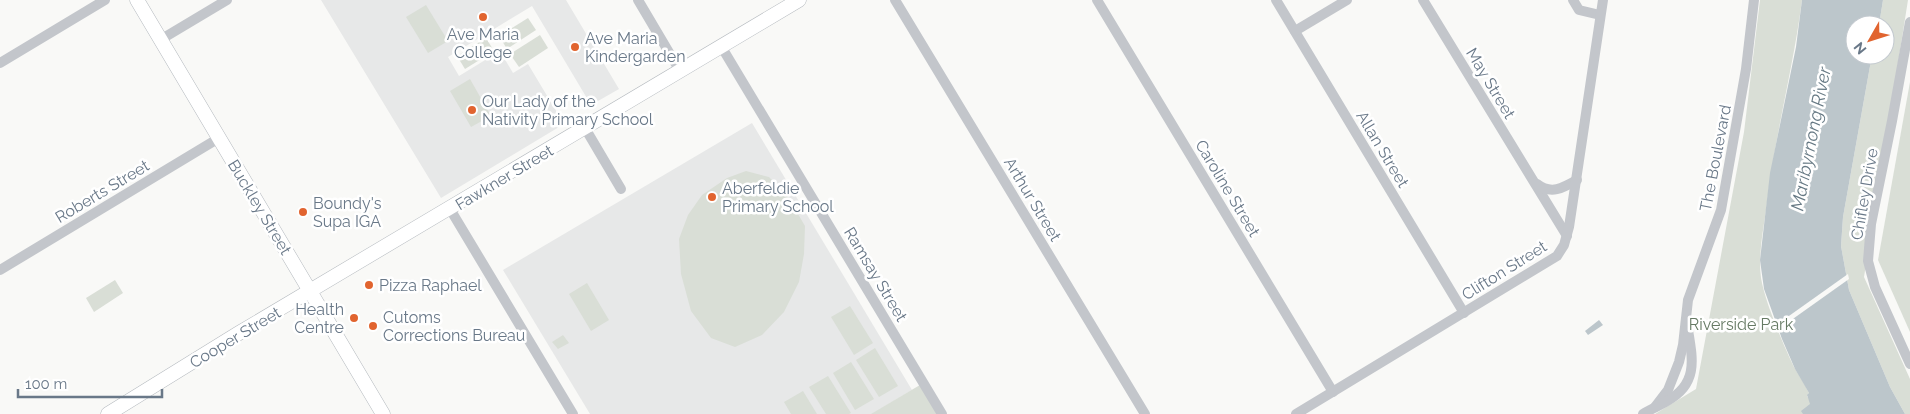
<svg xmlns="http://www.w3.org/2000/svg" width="1910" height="414" font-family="Raleway,sans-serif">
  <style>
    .built { fill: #e7e8e8 }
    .green { fill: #d9ded6 }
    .water { fill: #bcc6cb }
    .pier { fill: #f9f9f7 }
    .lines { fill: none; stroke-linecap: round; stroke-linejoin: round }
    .secondary-casing { stroke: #b5babf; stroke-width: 15 }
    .street { stroke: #c3c6cb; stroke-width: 10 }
    .secondary { stroke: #fff; stroke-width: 14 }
    .poi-dot { fill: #e1642f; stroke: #fff; stroke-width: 2 }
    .labels { text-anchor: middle; stroke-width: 5; stroke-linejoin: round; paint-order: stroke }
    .poi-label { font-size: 16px; fill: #697888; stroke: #fff; text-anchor: start }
    .street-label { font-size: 16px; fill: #697888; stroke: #fff }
    .park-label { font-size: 16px; fill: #667a64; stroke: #fff }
    .water-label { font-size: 18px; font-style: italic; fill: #657883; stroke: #fff }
  </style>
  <rect width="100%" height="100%" fill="#f9f9f7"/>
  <g class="built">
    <path d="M 321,0 L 566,0 L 619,89 L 591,105 L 532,6 L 448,57 L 459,76 L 500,51 L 513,73 L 528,64 L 564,124 L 441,198 Z"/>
    <path d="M 752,123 L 912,390 L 872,414 L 590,414 L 503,270 Z"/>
  </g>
  <g class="green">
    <path d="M 1760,0 L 1802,0 C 1793,70 1774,139 1766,210 C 1763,232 1758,255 1761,278 C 1765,302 1783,344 1794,367 C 1799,376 1805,384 1809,393 L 1807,396 L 1817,414 L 1655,414 L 1696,389 L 1744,132 Z"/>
    <path d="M 1883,0 L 1908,0 L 1864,277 L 1910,379 L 1910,414 L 1905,414 L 1890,387 L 1849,290 L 1841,246 L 1843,217 L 1872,55 L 1885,55 L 1885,25 L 1879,25 Z"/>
    <path d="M 426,5 L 448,41 L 428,53 L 406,17 Z"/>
    <path d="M 528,18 L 536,30 L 507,49 L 499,36 Z"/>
    <path d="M 540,35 L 548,48 L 519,67 L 510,54 Z"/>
    <path d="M 486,38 L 494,51 L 465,69 L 457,56 Z"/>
    <path d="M 470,79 L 491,116 L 471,127 L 450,91 Z"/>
    <path d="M 1910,82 L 1910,332 L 1878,260 Z"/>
    <path d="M 746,171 L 769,177 L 788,197 L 805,226 L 804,254 L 799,282 L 784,312 L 762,335 L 735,347 L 711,338 L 691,311 L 681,274 L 679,239 L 688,215 L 702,195 L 727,178 Z"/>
    <path d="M 115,280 L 123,293 L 94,312 L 86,298 Z"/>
    <path d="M 587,283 L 609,320 L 591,331 L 569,294 Z"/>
    <path d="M 850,306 L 873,343 L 854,355 L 831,317 Z"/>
    <path d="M 563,335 L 569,343 L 558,349 L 552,342 Z"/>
    <path d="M 875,348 L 898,386 L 879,397 L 856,360 Z"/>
    <path d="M 851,362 L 874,399 L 855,410 L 833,373 Z"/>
    <path d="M 828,376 L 851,413 L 849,414 L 826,414 L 809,387 Z"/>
    <path d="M 920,385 L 937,414 L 871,414 Z"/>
    <path d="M 803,391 L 817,414 L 791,414 L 784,402 Z"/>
  </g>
  <g class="water">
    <path d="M 1802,0 L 1883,0 L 1879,25 L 1855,25 L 1855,55 L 1872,55 L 1843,217 L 1841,246 L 1849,290 L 1890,387 L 1905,414 L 1803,414 L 1801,411 L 1810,404 L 1807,395 L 1809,393 L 1795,369 L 1782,339 L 1764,289 L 1760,260 L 1770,173 L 1796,47 Z"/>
    <path d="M 1599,320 L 1603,325 L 1588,335 L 1585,331 Z"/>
  </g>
  <path class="pier" d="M 1848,274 L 1849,279 L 1776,331 L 1775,326 Z"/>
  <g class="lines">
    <defs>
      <g id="secondary">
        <path d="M 137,0 L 383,414"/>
        <path d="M 108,414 L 239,333 L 799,0"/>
      </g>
    </defs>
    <use href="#secondary" class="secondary-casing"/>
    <g class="street">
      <path d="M 638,0 L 680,71"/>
      <path d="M 895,0 L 1145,414"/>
      <path d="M 1097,0 L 1333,392"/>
      <path d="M 1276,0 L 1464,313"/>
      <path d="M 1423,0 L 1567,236"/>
      <path d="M 1573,0 L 1579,10 L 1600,15"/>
      <path d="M 1910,22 L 1892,121 L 1871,224 L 1868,261 L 1875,287 L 1910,364"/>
      <path d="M 1295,31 L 1347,0"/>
      <path d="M 160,40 L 227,0"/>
      <path d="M 721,46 L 942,414"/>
      <path d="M 0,63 L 105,0"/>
      <path d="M 585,128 L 621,189"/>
      <path d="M 1537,184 C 1551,195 1563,188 1577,180"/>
      <path d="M 450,209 L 573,414"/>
      <path d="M 0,270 L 219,138"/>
      <path d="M 1655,407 L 1668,390 L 1679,362 L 1683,345 L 1688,300 L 1721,210 L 1746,69 L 1754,0"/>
      <path d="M 1296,414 L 1557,256 L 1564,245 L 1569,227 L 1603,0"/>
      <path d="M 1643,414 C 1651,409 1659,406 1667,401 C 1698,384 1693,360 1688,330"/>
    </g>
    <use href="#secondary" class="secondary"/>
  </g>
  <g class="poi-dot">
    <circle cx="483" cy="17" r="5"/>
    <circle cx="575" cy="47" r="5"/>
    <circle cx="472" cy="110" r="5"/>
    <circle cx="712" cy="197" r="5"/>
    <circle cx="303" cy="212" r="5"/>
    <circle cx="369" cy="285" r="5"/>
    <circle cx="354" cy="318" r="5"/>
    <circle cx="373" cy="326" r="5"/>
  </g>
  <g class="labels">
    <g class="poi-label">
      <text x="483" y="40" text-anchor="middle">Ave Maria<tspan x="483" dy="18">College</tspan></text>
      <text x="585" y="44">Ave Maria<tspan x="585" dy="18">Kindergarden</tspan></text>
      <text x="482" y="107">Our Lady of the<tspan x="482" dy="18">Nativity Primary School</tspan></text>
      <text x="722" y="194">Aberfeldie<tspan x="722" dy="18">Primary School</tspan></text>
      <text x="313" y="209">Boundy's<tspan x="313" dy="18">Supa IGA</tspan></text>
      <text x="379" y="291">Pizza Raphael</text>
      <text x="344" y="315" text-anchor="end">Health<tspan x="344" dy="18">Centre</tspan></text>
      <text x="383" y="323">Cutoms<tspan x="383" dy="18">Corrections Bureau</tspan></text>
    </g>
    <g class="street-label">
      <text transform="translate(1491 83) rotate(59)" y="6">May Street</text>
      <text transform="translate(1383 149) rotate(59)" y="6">Allan Street</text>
      <text transform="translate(1715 158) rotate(-79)" y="6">The Boulevard</text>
      <text transform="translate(504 177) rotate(-31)" y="6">Fawkner Street</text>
      <text transform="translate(1228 188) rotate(59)" y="6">Caroline Street</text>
      <text transform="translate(102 191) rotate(-31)" y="6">Roberts Street</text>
      <text transform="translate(1864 194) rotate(-80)" y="6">Chifley Drive</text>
      <text transform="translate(1033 199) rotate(59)" y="6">Arthur Street</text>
      <text transform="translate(260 207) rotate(59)" y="6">Buckley Street</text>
      <text transform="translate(1504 270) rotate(-32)" y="6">Clifton Street</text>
      <text transform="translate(876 274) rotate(59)" y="6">Ramsay Street</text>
      <text transform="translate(235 337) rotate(-31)" y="6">Cooper Street</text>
    </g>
    <g class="park-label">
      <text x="1741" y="330">Riverside Park</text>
    </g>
    <g class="water-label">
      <text transform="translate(1811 139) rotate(-79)" y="6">Maribyrnong River</text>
    </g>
  </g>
  <g transform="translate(1870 40) rotate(231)"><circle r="24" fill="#ffffff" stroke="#c3c9cf"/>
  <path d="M0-4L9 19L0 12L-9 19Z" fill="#e1642f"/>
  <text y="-8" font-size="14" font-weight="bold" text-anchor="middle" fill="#697888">N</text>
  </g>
  <path d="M18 389v8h144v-8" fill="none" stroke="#697888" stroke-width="2.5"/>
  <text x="25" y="389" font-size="15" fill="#697888" stroke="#ffffff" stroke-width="4" paint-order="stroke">100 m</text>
</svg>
